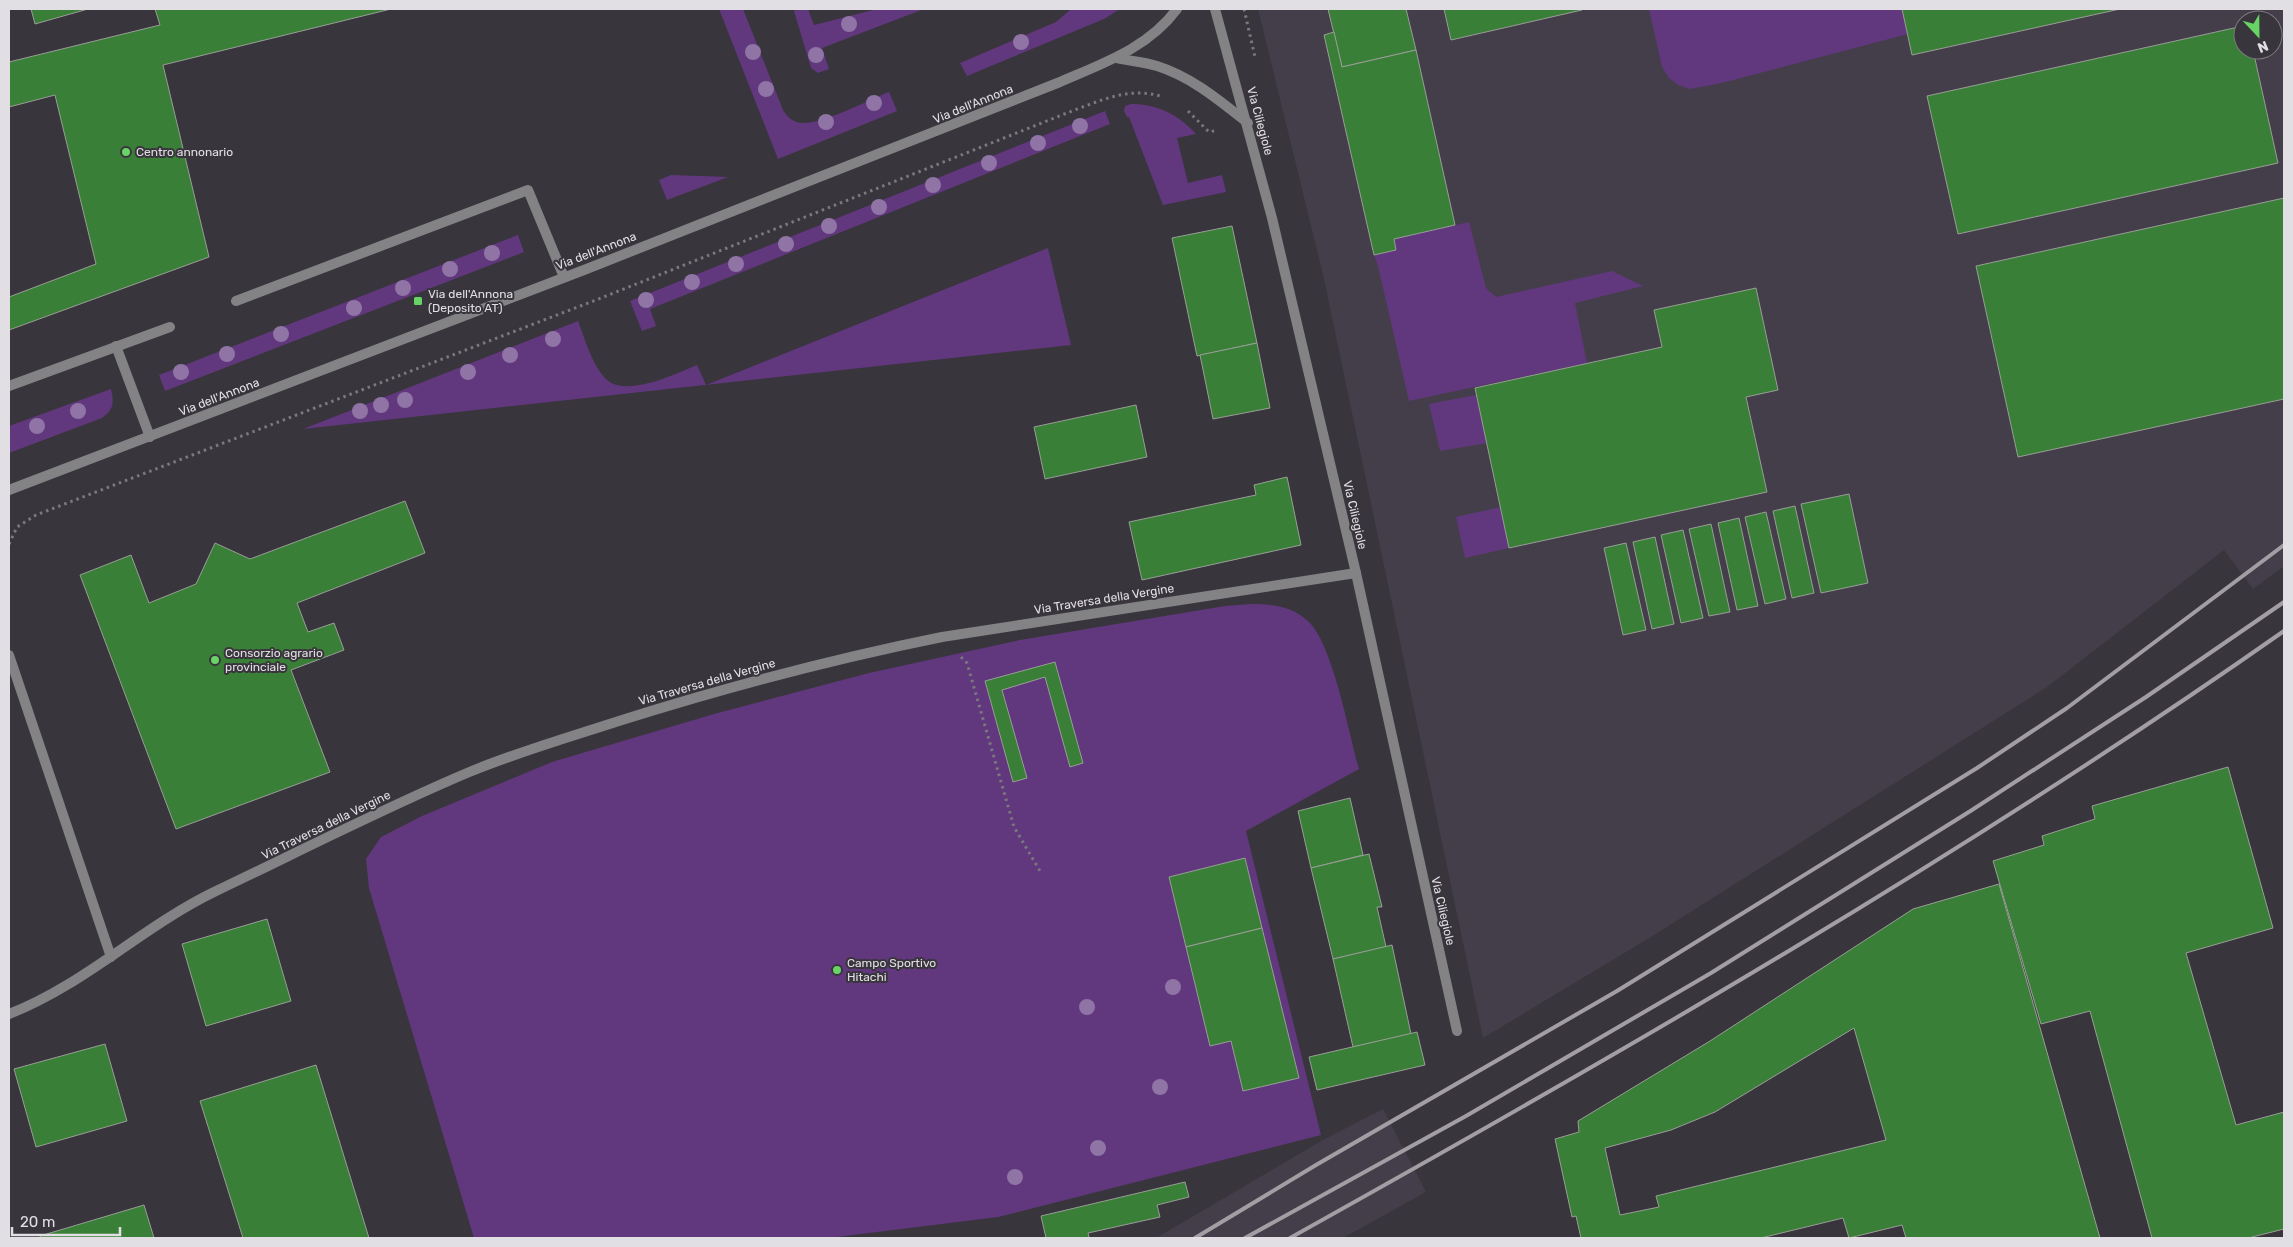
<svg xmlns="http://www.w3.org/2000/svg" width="2293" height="1247" font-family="Rubik,sans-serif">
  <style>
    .built { fill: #443e4a; fill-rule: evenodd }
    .green { fill: #61387d }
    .building { fill: #3a7f37; stroke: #989e97; fill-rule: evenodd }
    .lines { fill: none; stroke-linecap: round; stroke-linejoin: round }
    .path { stroke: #7b787e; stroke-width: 3; stroke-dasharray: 2.5 4; stroke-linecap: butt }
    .service { stroke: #838285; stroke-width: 10 }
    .minor { stroke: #838285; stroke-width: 10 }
    .tertiary { stroke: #838285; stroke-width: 10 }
    .rail { stroke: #a29ea4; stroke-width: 4 }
    .tree { fill: #8f74a5 }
    .poi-dot { fill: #68d465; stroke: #39353c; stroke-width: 2 }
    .labels { text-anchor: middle; stroke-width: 4; stroke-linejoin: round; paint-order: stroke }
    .street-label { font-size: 12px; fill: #e2dfe4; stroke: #39353c }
    .poi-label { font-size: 12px; fill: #e2dfe4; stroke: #39353c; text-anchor: start }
  </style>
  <rect width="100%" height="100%" fill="#39353c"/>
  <g class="built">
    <path d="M 1258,9 L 2284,9 L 2284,566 L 2253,589 L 2224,550 L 2047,687 L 1651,937 L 1483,1038 L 1324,279 ZM 2243,20 L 2273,20 L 2273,50 L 2243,50 Z"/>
    <path d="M 1383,1109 L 1426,1192 L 1343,1238 L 1156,1238 L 1323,1140 Z"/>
  </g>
  <g class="green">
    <path d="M 719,9 L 743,9 L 783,110 C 787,117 793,122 801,123 C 821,125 869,100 889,92 L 897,111 L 778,159 Z"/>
    <path d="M 797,9 L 808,9 L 814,25 L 877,9 L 924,9 L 822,48 L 829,69 L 818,73 L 811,68 L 794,11 Z"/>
    <path d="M 1071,9 L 1120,9 L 1104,19 L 967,76 L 960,63 L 1056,22 Z"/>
    <path d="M 1649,9 L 1902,9 L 1908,34 L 1722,83 L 1690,89 L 1678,85 L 1669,78 L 1662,67 Z"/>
    <path d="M 1131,104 C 1157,104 1178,114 1196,134 L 1177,138 L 1188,183 L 1222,175 L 1226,192 L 1163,205 L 1129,117 L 1127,117 L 1124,111 L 1125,106 Z"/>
    <path d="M 1105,111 L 1110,124 L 650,309 L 656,326 L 642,331 L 630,301 Z"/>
    <path d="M 671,175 L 728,177 L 667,200 L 659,180 Z"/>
    <path d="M 1469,222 L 1486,288 L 1496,297 L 1612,271 L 1643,286 L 1575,303 L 1587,363 L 1409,401 L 1378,266 L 1374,255 L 1396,250 L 1394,239 Z"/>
    <path d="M 518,235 L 524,252 L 165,391 L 159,375 Z"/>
    <path d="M 1048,248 L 1071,345 L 303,429 L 578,321 C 585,339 591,362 604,377 C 623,400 675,374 697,365 L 706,385 Z"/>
    <path d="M 111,389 C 114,403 114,409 102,418 L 9,453 L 9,426 Z"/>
    <path d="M 1476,395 L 1487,443 L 1440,451 L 1429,404 Z"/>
    <path d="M 1501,507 L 1509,548 L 1465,558 L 1456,517 Z"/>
    <path d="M 1251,604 C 1272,604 1292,606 1308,621 C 1333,644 1349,734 1359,769 L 1246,831 L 1321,1135 L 998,1217 L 829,1238 L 474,1238 L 369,888 L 366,859 L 381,837 L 422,816 L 552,762 L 714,714 L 869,673 L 1020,640 L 1225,606 Z"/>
  </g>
  <g class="building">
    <path d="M 31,9 L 88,9 L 35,24 Z"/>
    <path d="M 155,9 L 391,9 L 163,65 L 209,257 L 9,330 L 9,297 L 96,264 L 55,95 L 9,107 L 9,62 L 160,25 Z"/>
    <path d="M 1328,9 L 1406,9 L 1416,50 L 1342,67 Z"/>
    <path d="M 1444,9 L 1582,9 L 1582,10 L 1451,40 Z"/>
    <path d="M 1902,9 L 2120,9 L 1912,55 Z"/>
    <path d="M 2243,26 L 2243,50 L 2253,50 L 2278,163 L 1958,234 L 1927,96 Z"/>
    <path d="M 1334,32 L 1342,67 L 1416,50 L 1455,225 L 1394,239 L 1396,250 L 1374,255 L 1324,35 Z"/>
    <path d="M 2284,198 L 2284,399 L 2018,457 L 1976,266 Z"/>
    <path d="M 1232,226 L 1257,343 L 1197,356 L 1172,238 Z"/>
    <path d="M 1756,288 L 1778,390 L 1746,397 L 1767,492 L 1509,548 L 1475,388 L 1662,347 L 1654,310 Z"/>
    <path d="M 1257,343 L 1270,408 L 1213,419 L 1200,355 Z"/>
    <path d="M 1136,405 L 1147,457 L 1045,479 L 1034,427 Z"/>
    <path d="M 1287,477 L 1301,545 L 1142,580 L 1129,522 L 1256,495 L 1254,485 Z"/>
    <path d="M 1849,494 L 1868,583 L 1821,593 L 1801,504 Z"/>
    <path d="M 405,501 L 425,553 L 297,603 L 308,632 L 334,623 L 344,650 L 291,670 L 330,772 L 176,829 L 80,575 L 131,555 L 149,603 L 196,584 L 215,543 L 250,559 Z"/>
    <path d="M 1795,506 L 1814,593 L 1792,598 L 1773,511 Z"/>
    <path d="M 1766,512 L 1786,599 L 1765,604 L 1745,517 Z"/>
    <path d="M 1739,518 L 1758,606 L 1737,610 L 1718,523 Z"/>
    <path d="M 1711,524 L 1730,612 L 1709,616 L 1689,529 Z"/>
    <path d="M 1683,530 L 1703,618 L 1681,623 L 1661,535 Z"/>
    <path d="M 1655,537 L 1674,624 L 1652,629 L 1633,542 Z"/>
    <path d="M 1626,543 L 1646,630 L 1623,635 L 1604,548 Z"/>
    <path d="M 1055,662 L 1083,763 L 1070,767 L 1045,677 L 1002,690 L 1027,778 L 1013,782 L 985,681 Z"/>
    <path d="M 2228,767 L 2273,928 L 2186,953 L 2236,1125 L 2284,1112 L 2284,1229 L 2248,1238 L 2152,1238 L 2090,1011 L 2041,1024 L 1993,861 L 2044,845 L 2042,836 L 2095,819 L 2092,806 Z"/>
    <path d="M 1350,798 L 1363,855 L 1311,868 L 1298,811 Z"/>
    <path d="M 1369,854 L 1382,907 L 1377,907 L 1386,947 L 1333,959 L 1311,868 Z"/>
    <path d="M 1245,858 L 1262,928 L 1186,947 L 1169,877 Z"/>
    <path d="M 1999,884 L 2100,1238 L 1906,1238 L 1902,1225 L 1849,1238 L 1843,1218 L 1761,1238 L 1581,1238 L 1576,1216 L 1572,1217 L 1555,1139 L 1579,1132 L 1578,1121 L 1710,1041 L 1913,909 ZM 1854,1028 L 1886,1140 L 1656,1196 L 1659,1207 L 1620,1215 L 1605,1148 L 1671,1130 L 1715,1112 Z"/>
    <path d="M 267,919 L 291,1001 L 206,1026 L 182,944 Z"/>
    <path d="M 1262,928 L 1299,1078 L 1243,1091 L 1231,1041 L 1210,1046 L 1186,947 Z"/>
    <path d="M 1392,945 L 1411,1034 L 1353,1047 L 1333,959 Z"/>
    <path d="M 1417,1032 L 1425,1065 L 1317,1090 L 1309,1057 Z"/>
    <path d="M 105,1044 L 127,1121 L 36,1147 L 14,1069 Z"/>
    <path d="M 316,1065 L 369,1238 L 243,1238 L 200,1101 Z"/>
    <path d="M 1185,1182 L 1189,1197 L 1157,1205 L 1160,1217 L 1088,1233 L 1089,1237 L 1086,1238 L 1046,1238 L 1041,1216 Z"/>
    <path d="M 144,1205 L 154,1238 L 41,1238 L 40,1236 Z"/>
  </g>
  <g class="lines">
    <g class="path">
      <path d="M 1244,9 L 1255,57"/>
      <path d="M 1188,111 L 1209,132 L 1218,130"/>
      <path d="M 9,544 L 17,527 L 36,515 L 596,300 L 1072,111 C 1102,100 1131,86 1163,97"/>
      <path d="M 961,657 L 967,663 L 1014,827 L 1040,871"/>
    </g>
    <g class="service">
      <path d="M 236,301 L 528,190 L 564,277"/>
      <path d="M 116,346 L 150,437"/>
      <path d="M 9,386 L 170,327"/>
    </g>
    <g class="minor">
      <path d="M 1215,9 L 1272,218 L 1356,573 L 1457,1031"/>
      <path d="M 1116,58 C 1129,61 1144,62 1157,66 C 1192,77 1220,101 1248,123"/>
      <path d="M 9,655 L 111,957"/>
      <path d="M 9,1014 C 84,985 142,927 214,892 C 298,852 382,809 467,773 C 517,752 570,737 622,720 C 727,687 833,659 942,637 L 1356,573"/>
    </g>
    <path class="tertiary" d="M 9,490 L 584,270 L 1060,82 C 1104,63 1148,48 1177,9"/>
    <g class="rail">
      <path d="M 1195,1238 L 1316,1165 L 1617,991 L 1977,768 L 2067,708 L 2284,545"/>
      <path d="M 1245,1238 L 1466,1116 L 1711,973 L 1972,810 L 2146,697 L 2284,602"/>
      <path d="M 1290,1238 C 1629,1049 1966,854 2284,631"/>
    </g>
  </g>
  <g class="tree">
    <circle cx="849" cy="24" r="8"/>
    <circle cx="1021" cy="42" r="8"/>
    <circle cx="753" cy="52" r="8"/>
    <circle cx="816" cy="55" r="8"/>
    <circle cx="766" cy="89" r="8"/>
    <circle cx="874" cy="103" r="8"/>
    <circle cx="826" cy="122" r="8"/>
    <circle cx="1080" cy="126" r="8"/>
    <circle cx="1038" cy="143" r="8"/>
    <circle cx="989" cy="163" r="8"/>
    <circle cx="933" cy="185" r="8"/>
    <circle cx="879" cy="207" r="8"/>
    <circle cx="829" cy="226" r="8"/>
    <circle cx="786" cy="244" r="8"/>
    <circle cx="492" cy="253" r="8"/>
    <circle cx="736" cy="264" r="8"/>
    <circle cx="450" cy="269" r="8"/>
    <circle cx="692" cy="282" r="8"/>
    <circle cx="403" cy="288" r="8"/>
    <circle cx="646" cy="300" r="8"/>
    <circle cx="354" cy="308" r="8"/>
    <circle cx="281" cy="334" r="8"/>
    <circle cx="553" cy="339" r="8"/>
    <circle cx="227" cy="354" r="8"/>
    <circle cx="510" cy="355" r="8"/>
    <circle cx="181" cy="372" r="8"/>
    <circle cx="468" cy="372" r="8"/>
    <circle cx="405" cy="400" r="8"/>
    <circle cx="381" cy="405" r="8"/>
    <circle cx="78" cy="411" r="8"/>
    <circle cx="360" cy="411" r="8"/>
    <circle cx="37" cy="426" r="8"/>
    <circle cx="1173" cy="987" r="8"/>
    <circle cx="1087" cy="1007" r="8"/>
    <circle cx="1160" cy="1087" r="8"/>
    <circle cx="1098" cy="1148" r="8"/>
    <circle cx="1015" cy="1177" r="8"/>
  </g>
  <g class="poi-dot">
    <circle cx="126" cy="152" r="5"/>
    <rect x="413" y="296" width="10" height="10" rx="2.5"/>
    <circle cx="215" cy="660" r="5"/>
    <circle cx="837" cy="970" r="5"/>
  </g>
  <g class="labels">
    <g class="street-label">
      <text transform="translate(973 104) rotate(-22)" y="4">Via dell'Annona</text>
      <text transform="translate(1260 121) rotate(75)" y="4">Via Ciliegiole</text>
      <text transform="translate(596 251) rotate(-21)" y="4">Via dell'Annona</text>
      <text transform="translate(219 397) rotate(-21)" y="4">Via dell'Annona</text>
      <text transform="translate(1355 515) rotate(77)" y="4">Via Ciliegiole</text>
      <text transform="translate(1104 599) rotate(-9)" y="4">Via Traversa della Vergine</text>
      <text transform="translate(707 682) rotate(-16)" y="4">Via Traversa della Vergine</text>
      <text transform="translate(326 825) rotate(-26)" y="4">Via Traversa della Vergine</text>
      <text transform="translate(1443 911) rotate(77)" y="4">Via Ciliegiole</text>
    </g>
    <g class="poi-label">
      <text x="136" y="156">Centro annonario</text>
      <text x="428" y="298">Via dell'Annona<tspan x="428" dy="14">(Deposito AT)</tspan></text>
      <text x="225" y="657">Consorzio agrario<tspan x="225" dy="14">provinciale</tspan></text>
      <text x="847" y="967">Campo Sportivo<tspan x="847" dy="14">Hitachi</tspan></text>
    </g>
  </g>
  <rect width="2293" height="1247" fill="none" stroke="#e2dfe4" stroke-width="20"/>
  <g transform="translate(2258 35) rotate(158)"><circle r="24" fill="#39353c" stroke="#7d797f"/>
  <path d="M0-4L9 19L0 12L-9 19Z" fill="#68d465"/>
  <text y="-8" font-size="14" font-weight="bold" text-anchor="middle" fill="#e2dfe4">N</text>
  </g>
  <path d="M12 1227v8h108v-8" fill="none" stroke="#e2dfe4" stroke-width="2.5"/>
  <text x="20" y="1227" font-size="15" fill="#e2dfe4" stroke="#39353c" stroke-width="4" paint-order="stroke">20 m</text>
</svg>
